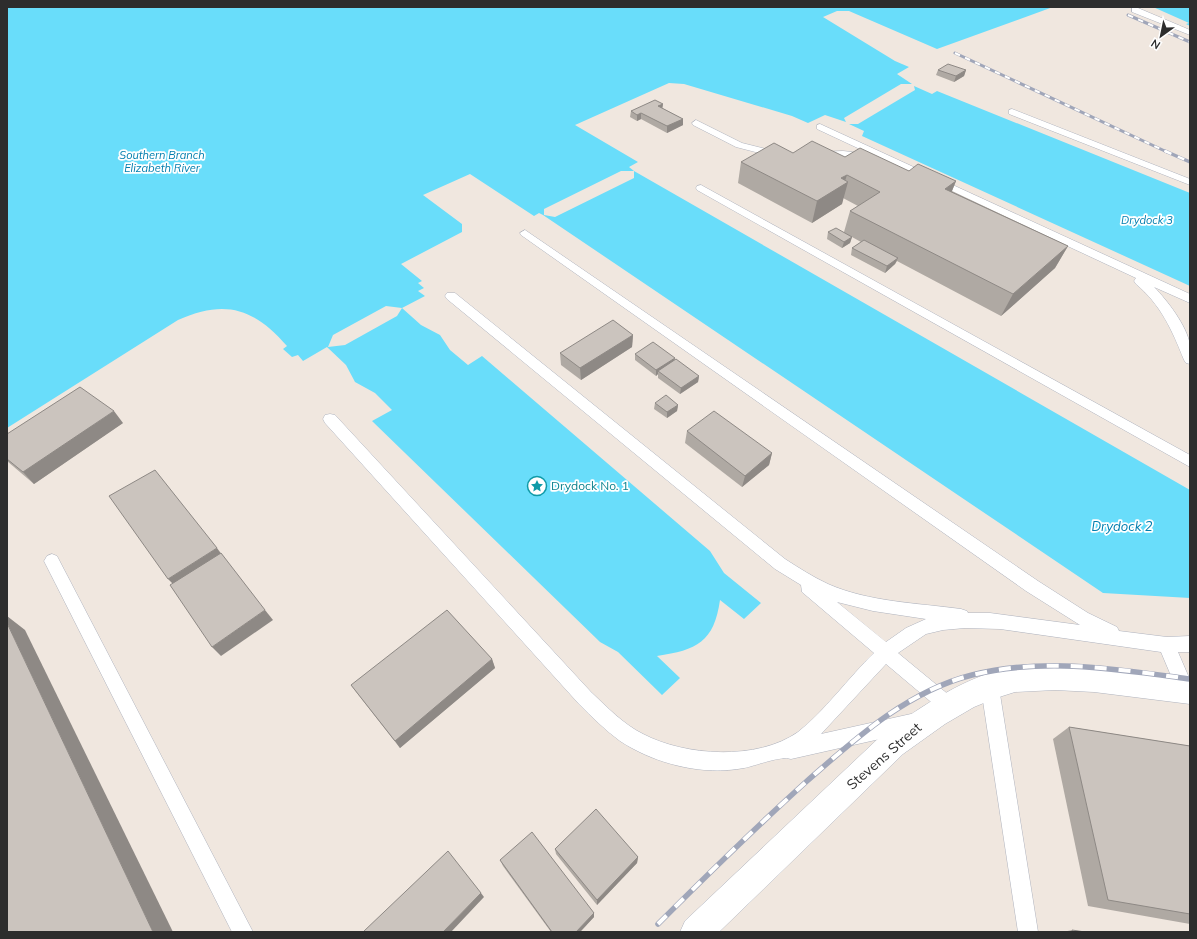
<svg xmlns="http://www.w3.org/2000/svg" width="1197" height="939" font-family="Mulish,sans-serif">
  <style>
    .water { fill: #69ddfa; fill-rule: evenodd }
    .lines { fill: none; stroke-linecap: round; stroke-linejoin: round }
    .lane-casing { stroke: #afb3be; stroke-width: 1 }
    .street-casing { stroke: #afb3be; stroke-width: 1 }
    .lane { fill: #fff; fill-rule: evenodd }
    .street { fill: #fff; fill-rule: evenodd }
    .rail-far2-casing { stroke: #a0a6b9; stroke-width: 3 }
    .rail-far1-casing { stroke: #a0a6b9; stroke-width: 3.5 }
    .rail-casing { stroke: #a0a6b9; stroke-width: 5.5 }
    .rail-far2 { stroke: #fff; stroke-width: 2; stroke-dasharray: 5.5; stroke-linecap: butt }
    .rail-far1 { stroke: #fff; stroke-width: 2.5; stroke-dasharray: 7; stroke-linecap: butt }
    .rail { stroke: #fff; stroke-width: 4; stroke-dasharray: 12; stroke-linecap: butt }
    .wall { fill: #afa9a3 }
    .shaded-wall { fill: #8e8985 }
    .building { fill: #cbc4be; stroke: #8e8985 }
    .labels { text-anchor: middle; stroke-width: 3.5; stroke-linejoin: round; paint-order: stroke }
    .far-water-label { font-size: 11px; font-style: italic; fill: #007eae; stroke: #fff }
    .culture-label { font-size: 12px; fill: #0d838f; stroke: #fff; text-anchor: start }
    .water-label { font-size: 13px; font-style: italic; fill: #007eae; stroke: #fff }
    .near-street-label { font-size: 14px; fill: #2d2d2d; stroke: #fff }
  </style>
  <rect width="100%" height="100%" fill="#f0e7df"/>
  <g class="water">
    <path d="M 7,7 L 1053,7 L 937,49 L 849,11 L 837,11 L 823,17 L 895,61 L 909,67 L 897,74 L 912,84 L 901,84 L 844,118 L 846,122 L 825,115 L 808,123 L 792,116 L 684,84 L 669,83 L 575,125 L 638,162 L 629,167 L 634,171 L 1190,490 L 1190,598 L 1103,593 L 543,215 L 539,213 L 534,216 L 470,174 L 423,195 L 462,224 L 462,232 L 401,264 L 422,281 L 418,283 L 424,288 L 418,291 L 425,296 L 402,308 L 421,325 L 440,335 L 450,350 L 468,365 L 482,356 L 710,551 L 724,573 L 761,603 L 744,619 L 720,600 C 714,642 697,650 657,656 L 680,678 L 662,695 L 618,652 L 600,642 L 372,421 L 392,410 L 375,393 L 355,382 L 346,365 L 327,347 L 303,361 L 298,355 L 292,357 L 283,349 L 287,346 C 254,308 225,299 178,320 L 7,428 ZM 621,171 L 634,171 L 634,178 L 555,217 L 544,215 L 544,209 ZM 386,306 L 402,308 L 397,316 L 345,345 L 328,347 L 333,335 Z"/>
    <path d="M 1153,7 L 1190,7 L 1190,26 L 1186,24 L 1189,23 Z"/>
    <path d="M 914,86 L 932,94 L 937,91 L 1190,193 L 1190,286 L 862,136 L 864,131 L 849,124 L 858,124 L 915,90 Z"/>
  </g>
  <g class="lines">
    <defs>
      <g id="lane">
        <path d="M 1132,8 L 1138,8 L 1190,30 L 1190,35 L 1132,12 Z"/>
        <path d="M 1012,109 L 1190,179 L 1190,185 L 1009,114 L 1009,110 Z"/>
        <path d="M 696,120 L 742,143 L 782,153 L 784,155 L 779,158 L 736,147 L 693,125 L 692,123 Z"/>
        <path d="M 820,124 L 1190,294 L 1190,303 L 1154,287 C 1167,300 1187,326 1190,345 C 1191,351 1190,358 1190,364 L 1186,363 L 1184,360 C 1172,330 1161,305 1136,284 L 1134,281 L 1136,278 L 817,129 L 817,125 Z"/>
        <path d="M 843,151 L 869,154 L 874,157 L 869,160 L 843,157 L 821,158 L 816,155 L 821,152 Z"/>
        <path d="M 701,185 L 1190,455 L 1190,467 L 697,190 L 696,188 L 697,186 Z"/>
        <path d="M 525,230 L 1038,581 L 1088,613 L 1117,627 L 1119,631 L 1167,637 L 1190,636 L 1190,652 L 1178,652 L 1190,680 L 1190,698 L 1186,699 L 1180,697 L 1161,652 L 1000,629 L 965,628 L 943,630 L 926,634 L 898,653 L 955,700 L 958,706 L 955,712 L 949,715 L 943,712 L 886,664 L 821,734 L 911,714 L 917,717 L 920,723 L 917,729 L 911,732 L 791,759 C 782,755 755,766 744,768 C 703,776 655,764 620,741 C 605,730 592,717 579,704 L 325,423 L 323,419 L 325,415 L 330,414 L 335,415 L 591,692 C 607,707 623,724 643,734 C 685,756 757,761 798,732 C 824,712 849,677 874,653 L 802,592 L 801,585 L 775,569 L 447,299 L 445,296 L 447,293 L 455,293 L 785,559 C 799,568 813,577 828,584 C 869,602 917,603 961,609 L 967,611 L 968,613 L 990,613 L 1080,625 L 1026,591 L 521,235 L 520,233 ZM 837,602 L 873,611 L 926,619 L 906,628 L 886,642 Z"/>
        <path d="M 52,554 L 57,556 L 253,932 L 232,932 L 44,561 L 47,556 Z"/>
        <path d="M 990,680 L 996,682 L 999,688 L 1038,932 L 1018,932 L 981,688 L 984,682 Z"/>
      </g>
      <path id="street" d="M 1055,664 L 1094,667 L 1190,678 L 1190,704 L 1094,692 L 1055,690 L 1015,692 L 996,698 L 974,707 L 945,724 L 903,754 L 719,932 L 680,932 L 685,921 L 883,734 C 922,706 967,675 1016,666 C 1029,664 1042,665 1055,664 Z"/>
    </defs>
    <use href="#lane" class="lane-casing"/>
    <use href="#street" class="street-casing"/>
    <use href="#lane" class="lane"/>
    <use href="#street" class="street"/>
    <defs>
      <g id="rail-far2">
        <path d="M 1128,15 L 1190,42"/>
        <path d="M 955,53 L 1167,152"/>
      </g>
      <path id="rail-far1" d="M 1165,151 L 1190,162"/>
      <path id="rail" d="M 658,924 C 707,875 756,827 807,781 C 856,738 908,691 972,675 C 1045,657 1117,669 1190,679"/>
    </defs>
    <use href="#rail-far2" class="rail-far2-casing"/>
    <use href="#rail-far1" class="rail-far1-casing"/>
    <use href="#rail" class="rail-casing"/>
    <use href="#rail-far2" class="rail-far2"/>
    <use href="#rail-far1" class="rail-far1"/>
    <use href="#rail" class="rail"/>
  </g>
  <g class="wall">
    <path d="M 938,70 L 966,70 L 964,76 L 954,82 L 936,75 Z"/>
    <path d="M 663,104 L 662,108 L 683,119 L 683,125 L 667,133 L 641,119 L 637,121 L 630,117 L 631,111 Z"/>
    <path d="M 793,153 L 845,157 L 956,181 L 952,191 L 1068,246 L 1055,268 L 1001,316 L 897,261 L 895,264 L 885,273 L 851,255 L 852,248 L 861,242 L 852,237 L 850,243 L 842,248 L 827,239 L 828,232 L 844,232 L 850,211 L 858,206 L 843,198 L 842,204 L 812,223 L 738,183 L 741,162 Z"/>
    <path d="M 633,335 L 632,347 L 581,380 L 561,365 L 560,353 Z"/>
    <path d="M 635,354 L 674,361 L 699,376 L 698,382 L 680,394 L 658,378 L 658,374 L 656,376 L 635,360 Z"/>
    <path d="M 655,403 L 678,405 L 677,411 L 667,418 L 654,409 Z"/>
    <path d="M 123,423 L 34,484 L 7,461 L 7,434 Z"/>
    <path d="M 687,431 L 772,453 L 769,465 L 742,487 L 685,443 Z"/>
    <path d="M 492,659 L 495,668 L 400,748 L 357,693 L 351,685 Z"/>
    <path d="M 1069,727 L 1190,746 L 1190,924 L 1088,906 L 1053,739 Z"/>
    <path d="M 555,849 L 638,857 L 637,863 L 597,905 L 556,854 Z"/>
    <path d="M 500,860 L 594,913 L 594,917 L 580,932 L 551,932 L 503,866 Z"/>
    <path d="M 1072,930 L 1085,932 L 1063,932 Z"/>
  </g>
  <g class="shaded-wall">
    <path d="M 966,70 L 964,76 L 954,82 L 956,76 Z"/>
    <path d="M 663,104 L 662,110 L 658,106 Z"/>
    <path d="M 641,113 L 641,119 L 637,121 L 637,115 Z"/>
    <path d="M 683,119 L 683,125 L 667,133 L 667,126 Z"/>
    <path d="M 847,175 L 844,184 L 848,182 L 842,204 L 812,223 L 817,201 L 841,178 Z"/>
    <path d="M 956,181 L 947,203 L 945,189 Z"/>
    <path d="M 852,237 L 850,243 L 842,248 L 844,242 Z"/>
    <path d="M 1068,246 L 1055,268 L 1001,316 L 1013,294 Z"/>
    <path d="M 898,258 L 895,264 L 885,273 L 887,266 Z"/>
    <path d="M 633,335 L 632,347 L 581,380 L 580,368 Z"/>
    <path d="M 675,358 L 674,364 L 658,371 L 658,374 L 656,376 L 656,370 Z"/>
    <path d="M 699,376 L 698,382 L 680,394 L 681,388 Z"/>
    <path d="M 678,405 L 677,411 L 667,418 L 667,412 Z"/>
    <path d="M 114,411 L 123,423 L 34,484 L 23,472 Z"/>
    <path d="M 772,453 L 769,465 L 742,487 L 745,476 Z"/>
    <path d="M 217,548 L 225,559 L 178,589 L 168,579 Z"/>
    <path d="M 265,610 L 273,620 L 221,656 L 212,647 Z"/>
    <path d="M 7,616 L 25,630 L 173,932 L 153,932 L 7,623 Z"/>
    <path d="M 492,659 L 495,668 L 400,748 L 395,741 Z"/>
    <path d="M 638,857 L 637,863 L 597,905 L 597,900 Z"/>
    <path d="M 481,893 L 484,897 L 451,932 L 443,932 Z"/>
    <path d="M 594,913 L 594,917 L 580,932 L 576,932 Z"/>
  </g>
  <g class="building">
    <path d="M 948,64 L 966,70 L 956,76 L 938,70 Z"/>
    <path d="M 655,100 L 663,104 L 658,106 L 683,119 L 667,126 L 641,113 L 637,115 L 631,111 Z"/>
    <path d="M 812,141 L 845,157 L 860,148 L 909,171 L 918,164 L 956,181 L 945,189 L 1068,246 L 1013,294 L 850,211 L 880,192 L 847,175 L 841,178 L 848,182 L 817,201 L 741,162 L 774,143 L 793,153 Z"/>
    <path d="M 836,228 L 852,237 L 844,242 L 828,232 Z"/>
    <path d="M 864,240 L 898,258 L 887,266 L 852,248 Z"/>
    <path d="M 613,320 L 633,335 L 580,368 L 560,353 Z"/>
    <path d="M 653,342 L 675,358 L 656,370 L 635,354 Z"/>
    <path d="M 676,359 L 699,376 L 681,388 L 658,371 Z"/>
    <path d="M 80,387 L 114,411 L 23,472 L 7,459 L 7,434 Z"/>
    <path d="M 666,395 L 678,405 L 667,412 L 655,403 Z"/>
    <path d="M 714,411 L 772,453 L 745,476 L 687,431 Z"/>
    <path d="M 155,470 L 217,548 L 168,579 L 109,496 Z"/>
    <path d="M 221,553 L 265,610 L 212,647 L 170,585 Z"/>
    <path d="M 447,610 L 492,659 L 395,741 L 351,685 Z"/>
    <path d="M 7,623 L 153,932 L 7,932 Z"/>
    <path d="M 1069,727 L 1190,746 L 1190,914 L 1108,900 Z"/>
    <path d="M 596,809 L 638,857 L 597,900 L 555,849 Z"/>
    <path d="M 532,832 L 594,913 L 576,932 L 552,932 L 500,860 Z"/>
    <path d="M 448,851 L 481,893 L 443,932 L 363,932 Z"/>
    <path d="M 1072,930 L 1085,932 L 1073,932 Z"/>
  </g>
  <defs>
    <symbol id="sight-ring" viewBox="-11 -11 22 22"><circle r="9.5" fill="#fff" stroke="#0f9aa8" stroke-width="1.5"/><path d="M0-6L1.8-2.2L6-1.7L2.9 1.2L3.7 5.4L0 3.3L-3.7 5.4L-2.9 1.2L-6-1.7L-1.8-2.2Z" fill="#0f9aa8"/></symbol>
  </defs>
  <g fill-rule="evenodd">
    <use href="#sight-ring" x="526" y="475" width="22" height="22"/>
  </g>
  <g class="labels">
    <g class="far-water-label">
      <text x="162" y="159">Southern Branch<tspan x="162" dy="13">Elizabeth River</tspan></text>
      <text x="1147" y="224">Drydock 3</text>
    </g>
    <g class="culture-label">
      <text x="551" y="490">Drydock No. 1</text>
    </g>
    <g class="water-label">
      <text x="1122" y="531">Drydock 2</text>
    </g>
    <g class="near-street-label">
      <text transform="translate(884 756) rotate(-41)" y="5">Stevens Street</text>
    </g>
  </g>
  <rect width="1197" height="939" fill="none" stroke="#2d2d2d" stroke-width="16"/>
  <g transform="translate(1161 36) rotate(213)" stroke="#ffffff" stroke-width="3" paint-order="stroke">
  <path d="M0-3L7 15L0 10L-7 15Z" fill="#2d2d2d"/>
  <text y="-6" font-size="11" font-weight="bold" text-anchor="middle" fill="#2d2d2d">N</text>
  </g>
</svg>
